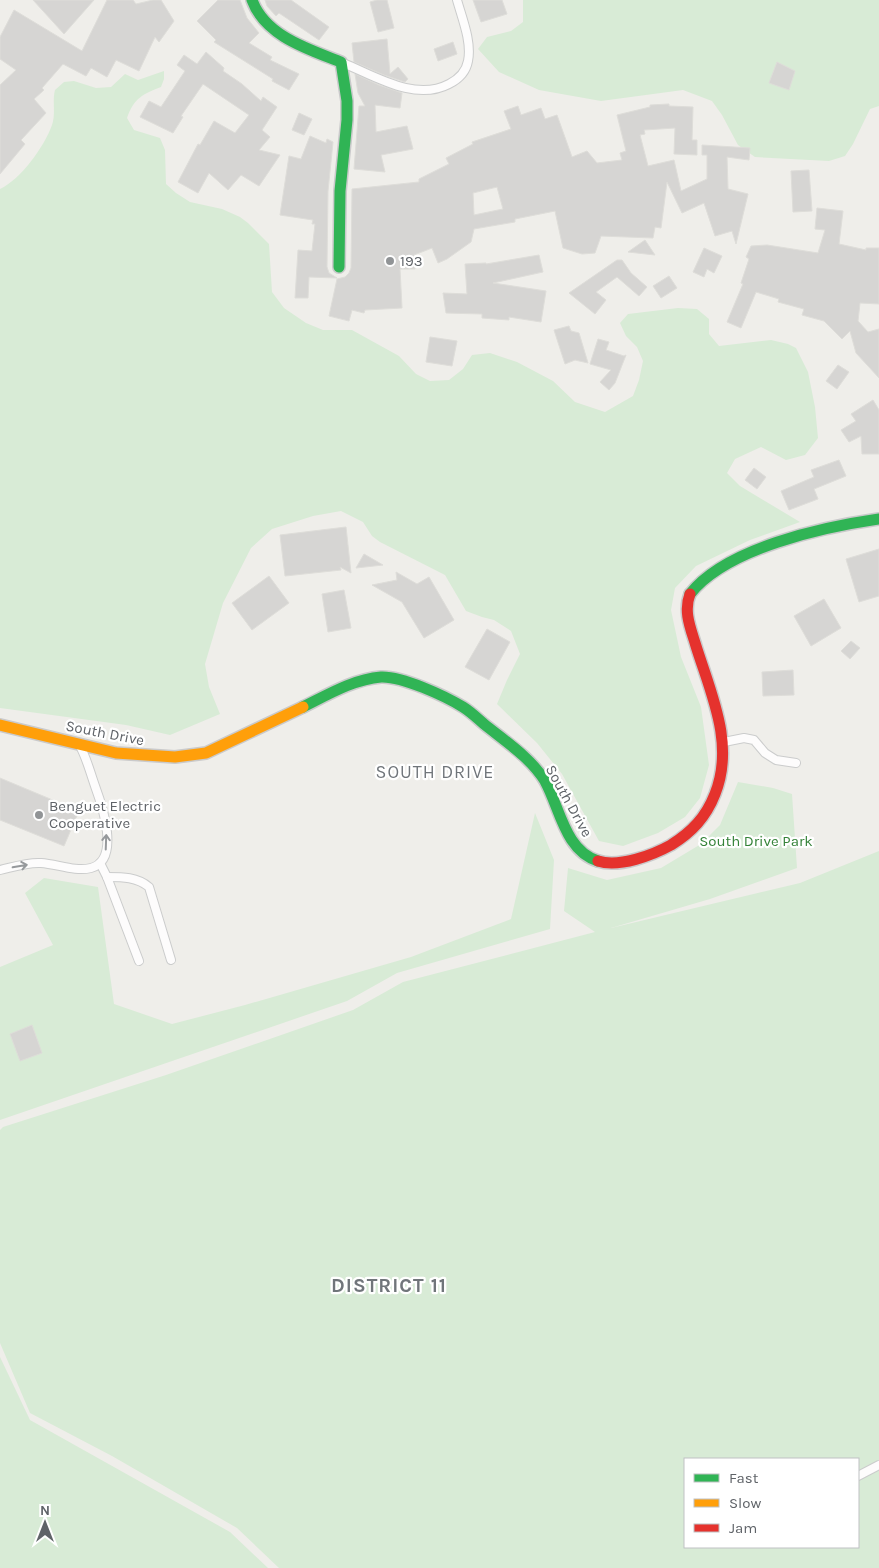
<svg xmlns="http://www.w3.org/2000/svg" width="879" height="1568" font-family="Karla,sans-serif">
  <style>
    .green { fill: #d8ebd6; fill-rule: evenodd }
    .building { fill: #d6d5d3; stroke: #deddd9; fill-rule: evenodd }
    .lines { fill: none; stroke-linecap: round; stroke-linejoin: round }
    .lane-casing { stroke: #cbcccc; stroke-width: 10 }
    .fast-casing { stroke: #cacacb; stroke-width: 14 }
    .slow-casing { stroke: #cacacb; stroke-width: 14 }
    .jam-casing { stroke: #cacacb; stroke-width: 14 }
    .lane { stroke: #fdfcfc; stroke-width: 8 }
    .fast { stroke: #30b455; stroke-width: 11 }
    .slow { stroke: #ff9f0a; stroke-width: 11 }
    .jam { stroke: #e5322d; stroke-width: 11 }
    .oneway { stroke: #96999c }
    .poi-dot { fill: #919496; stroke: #fff; stroke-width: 2 }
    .labels { text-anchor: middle; stroke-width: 4.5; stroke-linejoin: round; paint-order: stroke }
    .poi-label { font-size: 15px; fill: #5f6368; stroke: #fff; text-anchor: start }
    .street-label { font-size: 15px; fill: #5f6368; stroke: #fff }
    .park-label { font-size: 15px; fill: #348238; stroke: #fff }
    .quarter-label { font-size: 18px; letter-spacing: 1px; fill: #70757a; stroke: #fff }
    .district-label { font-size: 20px; font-weight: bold; letter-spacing: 1px; fill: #70757a; stroke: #fff }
  </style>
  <rect width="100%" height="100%" fill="#efeeea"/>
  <g class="green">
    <path d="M 523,0 L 879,0 L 879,106 L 870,109 L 853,144 L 845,156 L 829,161 L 755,157 L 738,145 L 722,115 L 712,101 L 683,90 L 601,101 L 539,90 L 499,72 L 478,49 L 487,37 L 511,31 L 523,22 Z"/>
    <path d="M 164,71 L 164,79 L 161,87 C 143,94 134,98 127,118 L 134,130 L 160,138 L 165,150 L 166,184 L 176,193 L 190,202 L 222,209 L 240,217 L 248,223 L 269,244 L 272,292 L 284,308 L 306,323 L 323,330 L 352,330 L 399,356 L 416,374 L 430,381 L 449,380 L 463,369 L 472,355 L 490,353 L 517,362 L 553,381 L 575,402 L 605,412 L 633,396 L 639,380 L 643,361 L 637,347 L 626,336 L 620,323 L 628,314 L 678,308 L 697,309 L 709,319 L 709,334 L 719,346 L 771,340 L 788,344 L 796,348 L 808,372 L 815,407 L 818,438 L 805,455 L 786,460 L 761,447 L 735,459 L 727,473 L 740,486 L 800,522 L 750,540 L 696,566 L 675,588 L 671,610 L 681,657 L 701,707 L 709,765 L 700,798 L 685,817 L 658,833 L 623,846 L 599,841 L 562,774 L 537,743 L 497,704 L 507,680 L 520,654 L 511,631 L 494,620 L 482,617 L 466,611 L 445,575 L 380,542 L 372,536 L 363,522 L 341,511 L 313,516 L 272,529 L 251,548 L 223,603 L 205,664 L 209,687 L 220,714 L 170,735 L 126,725 L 0,708 L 0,189 C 21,179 44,147 52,125 C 56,114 52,101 55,90 L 64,82 L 74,81 L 96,88 L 111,87 L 125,74 L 138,80 Z"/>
    <path d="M 738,782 L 773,788 L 792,794 L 797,868 L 710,899 L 611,928 L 800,883 L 879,851 L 879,1568 L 279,1568 L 237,1528 L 112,1456 L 30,1413 L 0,1343 L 0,1130 L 3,1127 L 166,1075 L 353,1010 L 403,982 L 595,932 L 564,911 L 568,868 L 607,880 L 661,868 L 701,844 L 720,825 ZM 685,1459 L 858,1459 L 858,1547 L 685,1547 Z"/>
    <path d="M 535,813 L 554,860 L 550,929 L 397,973 L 347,1001 L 0,1120 L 0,967 L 53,945 L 25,893 L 44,878 L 98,887 L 114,1004 L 172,1024 L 245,1005 L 411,957 L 511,919 Z"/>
    <path d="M 0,1357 L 30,1420 L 230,1532 L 268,1568 L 0,1568 Z"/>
  </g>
  <g class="building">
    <path d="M 33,0 L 94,0 L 64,34 Z"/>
    <path d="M 107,0 L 133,0 L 136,4 L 153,0 L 161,0 L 174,21 L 159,42 L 155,37 L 139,71 L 116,60 L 107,77 L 91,68 L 86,76 L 63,64 L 42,88 L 44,90 L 34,99 L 46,113 L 21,140 L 25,144 L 0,174 L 0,85 L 16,70 L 0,59 L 0,37 L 14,10 L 82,51 Z"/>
    <path d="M 218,0 L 240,0 L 247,18 L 259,33 L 249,43 L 272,57 L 270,60 L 299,74 L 289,90 L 272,81 L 273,79 L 214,42 L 216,40 L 197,21 Z"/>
    <path d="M 265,0 L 291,0 L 329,27 L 319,40 L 279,13 L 276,16 L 267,6 Z"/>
    <path d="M 377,0 L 387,0 L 394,28 L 378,32 L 370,2 Z"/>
    <path d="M 473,0 L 502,0 L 507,14 L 481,22 Z"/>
    <path d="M 387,39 L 390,74 L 398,67 L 408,79 L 405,82 L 384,75 L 354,62 L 352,43 Z"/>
    <path d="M 453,42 L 457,54 L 438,61 L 434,49 Z"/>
    <path d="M 206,52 L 224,68 L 223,71 L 242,84 L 261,101 L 263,97 L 277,107 L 262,130 L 270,137 L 259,150 L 280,155 L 259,186 L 241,175 L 228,190 L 209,173 L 198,193 L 178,182 L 198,144 L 200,145 L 214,121 L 235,133 L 249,115 L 203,84 L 181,116 L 183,117 L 173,133 L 140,117 L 149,101 L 161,107 L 185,71 L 177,65 L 184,55 L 197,64 Z"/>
    <path d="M 777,62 L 795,71 L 789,90 L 769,83 Z"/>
    <path d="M 355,74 L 379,85 L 402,93 L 400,108 L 375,105 L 376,132 L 407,126 L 413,149 L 381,155 L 385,172 L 354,169 L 359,106 L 365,106 L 358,93 Z"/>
    <path d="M 669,104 L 669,106 L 693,107 L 692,140 L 697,140 L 697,155 L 674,154 L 675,128 L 644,130 L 645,134 L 640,135 L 648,166 L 674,160 L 681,191 L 707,179 L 707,155 L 702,155 L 702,145 L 750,148 L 749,160 L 727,157 L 728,189 L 748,194 L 736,244 L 732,231 L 715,236 L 704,203 L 682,213 L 667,182 L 661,228 L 655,227 L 653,238 L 601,236 L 595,253 L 582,254 L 563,248 L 555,211 L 515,219 L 515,222 L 474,229 L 471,242 L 447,259 L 438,263 L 432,248 L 414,255 L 415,269 L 400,269 L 402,308 L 365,310 L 364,313 L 352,310 L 349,321 L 329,316 L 337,279 L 345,277 L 349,273 L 351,268 L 352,189 L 419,182 L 419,179 L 449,164 L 446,158 L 473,144 L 472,142 L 511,129 L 504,111 L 518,106 L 521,115 L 541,108 L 545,119 L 557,115 L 572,157 L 587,151 L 597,163 L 622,160 L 620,153 L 626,151 L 617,115 L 650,107 L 650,105 ZM 497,187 L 503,209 L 474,215 L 473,193 Z"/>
    <path d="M 299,113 L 312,119 L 304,135 L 292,130 Z"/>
    <path d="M 310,136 L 326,143 L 327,139 L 333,142 L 328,191 L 327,267 L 329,273 L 337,278 L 309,277 L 308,298 L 295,298 L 298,250 L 312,251 L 315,224 L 312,224 L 313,220 L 280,215 L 289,156 L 301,159 Z"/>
    <path d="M 809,170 L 812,211 L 793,212 L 791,171 Z"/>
    <path d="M 817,208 L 843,211 L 839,244 L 866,250 L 866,248 L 879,248 L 879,304 L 860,303 L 858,321 L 868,332 L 879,329 L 879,378 L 856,353 L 850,331 L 842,339 L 824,321 L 802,315 L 804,309 L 778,302 L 779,299 L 756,292 L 741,328 L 727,322 L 743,284 L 741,283 L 749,259 L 746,257 L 751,246 L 767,245 L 818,253 L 825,230 L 815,229 Z"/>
    <path d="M 645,240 L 655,255 L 628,252 Z"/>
    <path d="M 704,248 L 722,256 L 714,273 L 707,269 L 704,277 L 693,272 Z"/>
    <path d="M 539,255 L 543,272 L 493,283 L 546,291 L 541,322 L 509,317 L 509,320 L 482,318 L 482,314 L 446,313 L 443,293 L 467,294 L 465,264 L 486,263 L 486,264 Z"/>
    <path d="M 617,260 L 622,260 L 631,273 L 647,287 L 639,296 L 617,277 L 596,292 L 606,300 L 595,314 L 569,293 Z"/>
    <path d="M 669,276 L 677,288 L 661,298 L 653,286 Z"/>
    <path d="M 569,326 L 571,331 L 579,333 L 588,363 L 575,360 L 565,364 L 554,330 Z"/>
    <path d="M 430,337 L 457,341 L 452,366 L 426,362 Z"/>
    <path d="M 598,339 L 609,342 L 606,350 L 624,356 L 626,355 L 615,383 L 609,390 L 600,382 L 611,370 L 590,364 Z"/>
    <path d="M 838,365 L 849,372 L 837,389 L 826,381 Z"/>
    <path d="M 873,400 L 879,410 L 879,454 L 862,454 L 861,436 L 849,442 L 841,430 L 856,421 L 851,414 Z"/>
    <path d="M 839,460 L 846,476 L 814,489 L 818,499 L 789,510 L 781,491 L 814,477 L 811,470 Z"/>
    <path d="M 754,468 L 766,477 L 757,489 L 745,480 Z"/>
    <path d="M 346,527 L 351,573 L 340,567 L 341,570 L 285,576 L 280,535 Z"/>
    <path d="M 879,549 L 879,596 L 859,602 L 846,559 Z"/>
    <path d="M 364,554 L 383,565 L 356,568 Z"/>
    <path d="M 396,572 L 417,584 L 429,577 L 454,620 L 424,638 L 402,602 L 372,585 L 397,580 Z"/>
    <path d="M 269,576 L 289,603 L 252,630 L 232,603 Z"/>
    <path d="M 344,590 L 351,628 L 328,632 L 322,594 Z"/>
    <path d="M 824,599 L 841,628 L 811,646 L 794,616 Z"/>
    <path d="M 487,629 L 510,642 L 489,680 L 465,667 Z"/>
    <path d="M 851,641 L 860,648 L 850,659 L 841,651 Z"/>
    <path d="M 793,670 L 794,695 L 763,696 L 762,672 Z"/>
    <path d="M 0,778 L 79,811 L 64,846 L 0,820 Z"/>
    <path d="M 32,1025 L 42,1053 L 20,1061 L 10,1034 Z"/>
  </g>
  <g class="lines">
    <defs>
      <g id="lane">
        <path d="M 343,63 C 375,76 415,102 449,84 C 459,79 466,72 468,61 C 472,42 462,18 457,0"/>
        <path d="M 724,742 L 744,738 L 754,740 L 765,753 L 776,760 L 796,763"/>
        <path d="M 100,863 L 107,877 L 139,961"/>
        <path d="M 0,870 C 13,867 28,862 41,863 C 57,864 75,872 91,868 C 121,860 102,805 95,786 C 90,772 87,759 80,746"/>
        <path d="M 107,877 C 123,877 137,877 149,887 L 171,960"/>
        <path d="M 858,1476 L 879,1465"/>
      </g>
      <g id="fast">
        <path d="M 252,0 C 265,36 308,49 341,62 L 347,101 L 347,120 L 340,191 L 339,267"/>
        <path d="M 690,594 C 726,548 823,527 879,519"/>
        <path d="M 303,707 C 327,695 354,679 381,677 C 402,676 445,696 463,707 C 471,712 477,718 484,724 C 505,741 531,758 545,781 C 560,808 565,851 598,861"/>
      </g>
      <path id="slow" d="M 0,725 L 116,753 L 175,757 L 206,753 L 303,707"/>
      <path id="jam" d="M 598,861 C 619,868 653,855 671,845 C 692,832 706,817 715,794 C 735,744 711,694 696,646 C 691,629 683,612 690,594"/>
    </defs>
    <use href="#lane" class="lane-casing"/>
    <use href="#fast" class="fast-casing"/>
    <use href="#slow" class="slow-casing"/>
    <use href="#jam" class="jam-casing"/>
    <use href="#lane" class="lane"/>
    <use href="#fast" class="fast"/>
    <use href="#slow" class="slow"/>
    <use href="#jam" class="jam"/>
  </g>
  <defs><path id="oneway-shaft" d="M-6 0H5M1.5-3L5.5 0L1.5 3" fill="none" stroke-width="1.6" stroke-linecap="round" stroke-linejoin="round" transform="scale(1.25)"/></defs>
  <g class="oneway">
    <use href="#oneway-shaft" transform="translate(106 842) rotate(-88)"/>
    <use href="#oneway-shaft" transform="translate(20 866) rotate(-10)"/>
  </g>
  <g class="poi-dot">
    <circle cx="390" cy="261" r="5"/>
    <circle cx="39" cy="815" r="5"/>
  </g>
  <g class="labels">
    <g class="poi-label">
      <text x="400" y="266">193</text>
      <text x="49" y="811">Benguet Electric<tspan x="49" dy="17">Cooperative</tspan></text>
    </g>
    <g class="street-label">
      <text transform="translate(105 733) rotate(11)" y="5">South Drive</text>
      <text transform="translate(569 801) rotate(61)" y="5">South Drive</text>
    </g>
    <g class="park-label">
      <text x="756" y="846">South Drive Park</text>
    </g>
    <g class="quarter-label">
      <text x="435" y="778">SOUTH DRIVE</text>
    </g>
    <g class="district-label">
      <text x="389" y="1292">DISTRICT 11</text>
    </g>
  </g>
  <rect x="684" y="1458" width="175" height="90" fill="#ffffff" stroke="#bfc1c3"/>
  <rect x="694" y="1474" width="25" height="8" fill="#30b455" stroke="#bfc1c3"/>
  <text x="729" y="1483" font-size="15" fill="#5f6368">Fast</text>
  <rect x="694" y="1499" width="25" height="8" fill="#ff9f0a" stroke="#bfc1c3"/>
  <text x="729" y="1508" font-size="15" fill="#5f6368">Slow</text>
  <rect x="694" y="1524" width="25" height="8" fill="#e5322d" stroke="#bfc1c3"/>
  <text x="729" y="1533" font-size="15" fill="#5f6368">Jam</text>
  <g transform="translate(45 1523)" stroke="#ffffff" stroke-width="4" paint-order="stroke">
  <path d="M0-4L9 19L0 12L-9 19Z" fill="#5f6368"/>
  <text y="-8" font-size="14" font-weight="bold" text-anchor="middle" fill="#5f6368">N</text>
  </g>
</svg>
